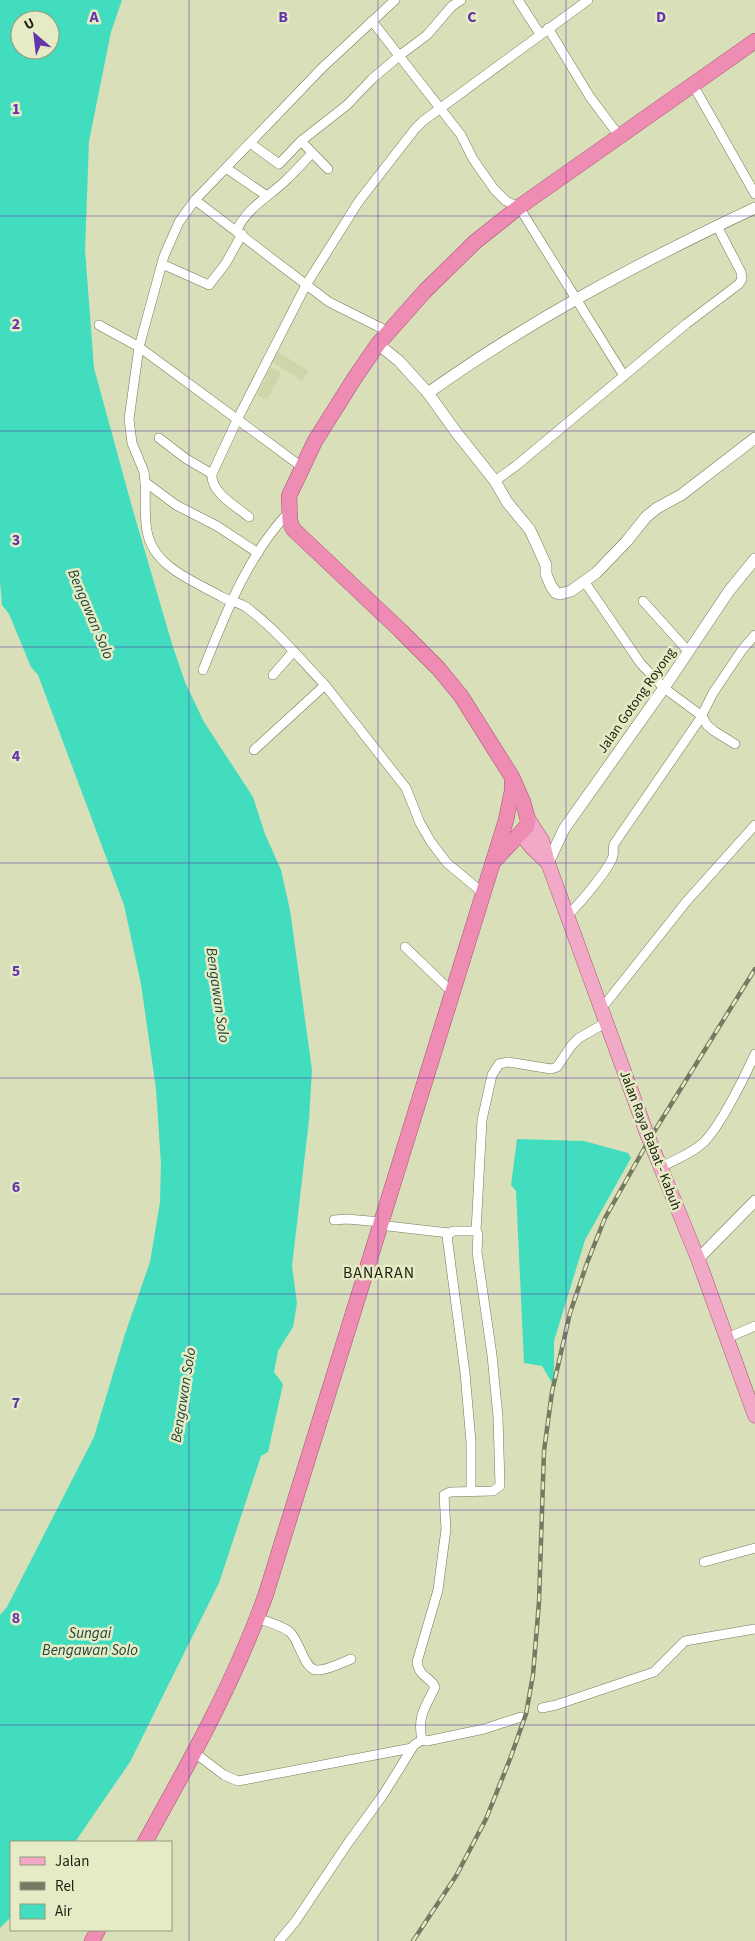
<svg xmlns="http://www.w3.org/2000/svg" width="755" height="1941" font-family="'Source Sans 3',sans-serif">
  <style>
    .built { fill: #cdd6a8 }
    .water { fill: #42ddbe; fill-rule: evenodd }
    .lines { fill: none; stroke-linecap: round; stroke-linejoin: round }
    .minor-casing { stroke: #747b57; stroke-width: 10 }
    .tertiary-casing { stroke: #747b57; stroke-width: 12 }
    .primary-casing { stroke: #a2546f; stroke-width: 15 }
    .trunk-casing { stroke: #a2546f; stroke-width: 16 }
    .minor { stroke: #fff; stroke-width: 9 }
    .tertiary { stroke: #fff; stroke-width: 11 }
    .primary { stroke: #f2a9c7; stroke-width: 14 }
    .trunk { stroke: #ee8cb4; stroke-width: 15 }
    .rail-casing { stroke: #757a60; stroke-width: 4.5 }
    .rail { stroke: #e5ecc5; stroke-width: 2.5; stroke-dasharray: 8; stroke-linecap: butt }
    .grid { fill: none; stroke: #6334ac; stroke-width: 1; stroke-opacity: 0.55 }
    .labels { text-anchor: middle; stroke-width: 5; stroke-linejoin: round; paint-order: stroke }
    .street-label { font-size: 14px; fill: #1d1f11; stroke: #e5ecc5 }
    .water-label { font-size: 15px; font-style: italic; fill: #214139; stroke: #e5ecc5 }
    .quarter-label { font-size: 16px; letter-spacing: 1px; fill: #1d1f11; stroke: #e5ecc5 }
    .grid-label { font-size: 16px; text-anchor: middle; font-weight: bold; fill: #6334ac; stroke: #e5ecc5; stroke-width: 5; stroke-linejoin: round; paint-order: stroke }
  </style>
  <rect width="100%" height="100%" fill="#d8dfb9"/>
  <g class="built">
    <path d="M 277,351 L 308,371 L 302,381 L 271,361 Z"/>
    <path d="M 271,367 L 281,373 L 267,399 L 257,395 Z"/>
  </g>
  <g class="water">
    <path d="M 0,0 L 122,0 L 111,32 L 89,141 L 85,250 L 94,368 L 132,507 L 172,644 L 185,682 L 204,722 L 253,797 L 265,834 L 281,870 L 290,910 L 312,1070 L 309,1120 L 292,1266 L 297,1303 L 293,1327 L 278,1351 L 274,1372 L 283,1384 L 268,1452 L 261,1456 L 219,1583 L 130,1762 L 75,1842 L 11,1842 L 11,1917 L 0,1928 L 0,1615 L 7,1607 L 94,1437 L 125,1334 L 150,1262 L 160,1202 L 161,1164 L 156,1089 L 141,984 L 124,905 L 38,675 L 31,667 L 9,614 L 2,605 L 0,581 ZM 20,20 L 50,20 L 50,50 L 20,50 Z"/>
    <path d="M 517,1139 L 584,1141 L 628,1153 L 631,1158 L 585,1240 L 554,1341 L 554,1386 L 542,1366 L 524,1363 L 516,1191 L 511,1185 Z"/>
  </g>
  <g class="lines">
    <defs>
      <g id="minor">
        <path d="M 518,0 L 540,34"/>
        <path d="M 372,21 L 461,135 L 473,159 L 494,189 L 506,201 L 519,207 L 624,376"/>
        <path d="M 548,28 L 590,97 L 620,137"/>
        <path d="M 693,85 L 755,194"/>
        <path d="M 301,141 L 328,169"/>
        <path d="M 250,143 L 279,164 L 301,141 L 347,105 L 372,79 L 399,56 L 427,35 L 452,6 L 461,0"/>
        <path d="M 226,168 L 267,196"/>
        <path d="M 195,200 L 329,302 L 389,332"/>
        <path d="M 237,230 C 246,209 268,197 284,182 C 294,173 303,163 312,153"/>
        <path d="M 162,264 L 209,285 L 226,263 L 242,234"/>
        <path d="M 99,325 L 139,347 L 302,467"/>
        <path d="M 159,438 L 185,458 L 212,474"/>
        <path d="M 495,481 L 517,465 L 686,324 L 739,284 L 742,279 L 741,272 L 717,226"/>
        <path d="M 145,482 C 146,498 144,516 147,531 C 153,567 194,581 222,597 C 229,601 239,602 246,607 C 275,628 301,660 325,685 L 406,788 L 420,823 L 431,842 L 447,863 L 483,893"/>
        <path d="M 249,517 C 237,507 210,492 212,474 L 237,420 L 306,285 L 359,201 L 415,129 L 423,121 L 588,0"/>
        <path d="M 258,553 L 217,526 L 176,505 L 145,482 L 144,472 L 132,443 L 129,419 L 139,347 L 164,256 L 179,222 L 195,200 L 322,68 L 395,0"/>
        <path d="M 584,581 L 641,664 L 664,688 L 702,716 L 707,725 L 714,731 L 735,744"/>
        <path d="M 643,601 L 688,651"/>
        <path d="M 203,670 C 225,615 247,556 289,512"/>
        <path d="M 273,675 L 293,652"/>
        <path d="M 254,750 L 325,685"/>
        <path d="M 568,915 C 580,903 605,874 612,859 C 615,853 612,849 614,844 L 700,719 L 713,693 L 742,650 L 755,635"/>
        <path d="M 405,947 L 452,992"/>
        <path d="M 602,1008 L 686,902 L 755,825"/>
        <path d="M 660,1168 C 675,1159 692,1154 704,1142 C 721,1125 745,1076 755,1054"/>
        <path d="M 334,1220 L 347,1219 L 381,1222"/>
        <path d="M 379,1225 L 449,1233"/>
        <path d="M 476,1231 L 478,1234 L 477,1252 L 492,1355 L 498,1417 L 500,1486 L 493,1491 L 450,1492 L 444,1495 L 446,1529 L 438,1590 L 417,1662 C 420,1679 430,1676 435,1687 C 425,1708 417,1716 422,1740 L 427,1741 L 484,1729 L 521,1717"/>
        <path d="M 727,1338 L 755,1326"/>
        <path d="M 471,1490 L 471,1442 L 465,1373 L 447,1236 L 453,1231 L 476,1231 L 482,1120 L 492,1075 L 499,1064 L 508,1062 L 551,1069 L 557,1067 L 571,1046 L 579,1038 L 607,1022"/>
        <path d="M 704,1562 L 755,1548"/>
        <path d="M 257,1618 C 267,1622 281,1625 290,1632 C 300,1641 304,1671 318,1670 C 328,1670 341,1663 351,1659"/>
        <path d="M 542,1708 L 556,1705 L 654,1672 L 685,1641 L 755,1629"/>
        <path d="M 195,1753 L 224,1775 L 238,1781 L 412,1748"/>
        <path d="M 279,1941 L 295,1922 L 348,1843 L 383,1795 L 414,1745 L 422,1740"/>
      </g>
      <g id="tertiary">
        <path d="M 378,344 L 399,361 L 428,393 L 456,432 L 495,481 L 507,502 L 530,530 L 546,565 L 546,574 L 551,586 L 556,593 L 560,594 L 571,591 L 596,573 L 626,542 L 646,517 L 657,508 L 681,495 L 755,438"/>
        <path d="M 428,393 C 530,320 642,261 755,208"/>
        <path d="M 548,863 L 564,829 L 664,688 L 729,591 L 755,559"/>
        <path d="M 698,1259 L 755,1201"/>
      </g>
      <g id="primary">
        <path d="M 527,817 L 542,840 L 548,863 L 647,1134 L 698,1259 L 755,1416"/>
        <path d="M 520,833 L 532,848 L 548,863"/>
      </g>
      <g id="trunk">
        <path d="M 493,862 L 527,826 L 528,820 L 523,802 L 512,777 L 461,696 L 438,668 L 401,631 L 293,529 L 290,521 L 289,496 L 315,441 L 354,379 L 378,344 L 425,291 L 475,242 L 519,207 L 755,41"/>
        <path d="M 145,1842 C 190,1761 235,1681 266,1594 L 506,820 L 512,791 L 512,779"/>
        <path d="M 92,1941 L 98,1930"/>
      </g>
    </defs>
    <use href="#minor" class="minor-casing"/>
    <use href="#tertiary" class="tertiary-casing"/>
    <use href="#primary" class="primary-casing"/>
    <use href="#trunk" class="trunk-casing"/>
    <use href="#minor" class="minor"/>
    <use href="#tertiary" class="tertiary"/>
    <use href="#primary" class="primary"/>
    <use href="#trunk" class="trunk"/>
    <defs>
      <path id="rail" d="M 413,1941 L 456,1876 L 486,1819 L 510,1759 L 526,1714 L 533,1675 L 539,1602 L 544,1451 L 552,1392 L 570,1313 L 587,1263 L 605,1218 L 649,1140 L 755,969"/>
    </defs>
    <use href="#rail" class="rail-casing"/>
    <use href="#rail" class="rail"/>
  </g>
  <path class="grid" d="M 189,0 L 189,1941M 378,0 L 378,1941M 566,0 L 566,1941M 0,216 L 755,216M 0,431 L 755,431M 0,647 L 755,647M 0,863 L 755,863M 0,1078 L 755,1078M 0,1294 L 755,1294M 0,1510 L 755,1510M 0,1725 L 755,1725"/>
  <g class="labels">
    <g class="street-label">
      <text transform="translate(636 700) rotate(-55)" y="5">Jalan Gotong Royong</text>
      <text transform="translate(651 1140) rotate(69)" y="5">Jalan Raya Babat - Kabuh</text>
    </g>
    <g class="water-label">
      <text transform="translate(91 614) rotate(67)" y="5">Bengawan Solo</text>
      <text transform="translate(218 995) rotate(82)" y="5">Bengawan Solo</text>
      <text transform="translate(183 1395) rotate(-81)" y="5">Bengawan Solo</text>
      <text x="90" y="1638">Sungai<tspan x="90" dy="17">Bengawan Solo</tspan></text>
    </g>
    <g class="quarter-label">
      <text x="379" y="1278">BANARAN</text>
    </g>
  </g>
  <g class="grid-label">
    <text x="94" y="22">A</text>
    <text x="283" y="22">B</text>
    <text x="472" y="22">C</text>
    <text x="661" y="22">D</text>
    <text x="16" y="114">1</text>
    <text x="16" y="329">2</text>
    <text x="16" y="545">3</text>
    <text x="16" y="761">4</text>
    <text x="16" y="976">5</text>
    <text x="16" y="1192">6</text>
    <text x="16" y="1408">7</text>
    <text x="16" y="1623">8</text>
  </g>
  <rect x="10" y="1841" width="162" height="90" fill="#e5ecc5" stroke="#959a7d"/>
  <rect x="20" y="1857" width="25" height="8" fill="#f2a9c7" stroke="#959a7d"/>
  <text x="55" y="1866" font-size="15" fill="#1d1f11">Jalan</text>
  <rect x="20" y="1882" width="25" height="8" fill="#757a60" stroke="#959a7d"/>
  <text x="55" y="1891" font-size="15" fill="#1d1f11">Rel</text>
  <rect x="20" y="1904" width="25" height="15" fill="#42ddbe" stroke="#959a7d"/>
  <text x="55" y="1916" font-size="15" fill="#1d1f11">Air</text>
  <g transform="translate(35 35) rotate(332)"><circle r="24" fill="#e5ecc5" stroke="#959a7d"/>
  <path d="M0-4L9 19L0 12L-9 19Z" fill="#6334ac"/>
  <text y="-8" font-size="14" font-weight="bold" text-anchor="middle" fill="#1d1f11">U</text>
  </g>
</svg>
